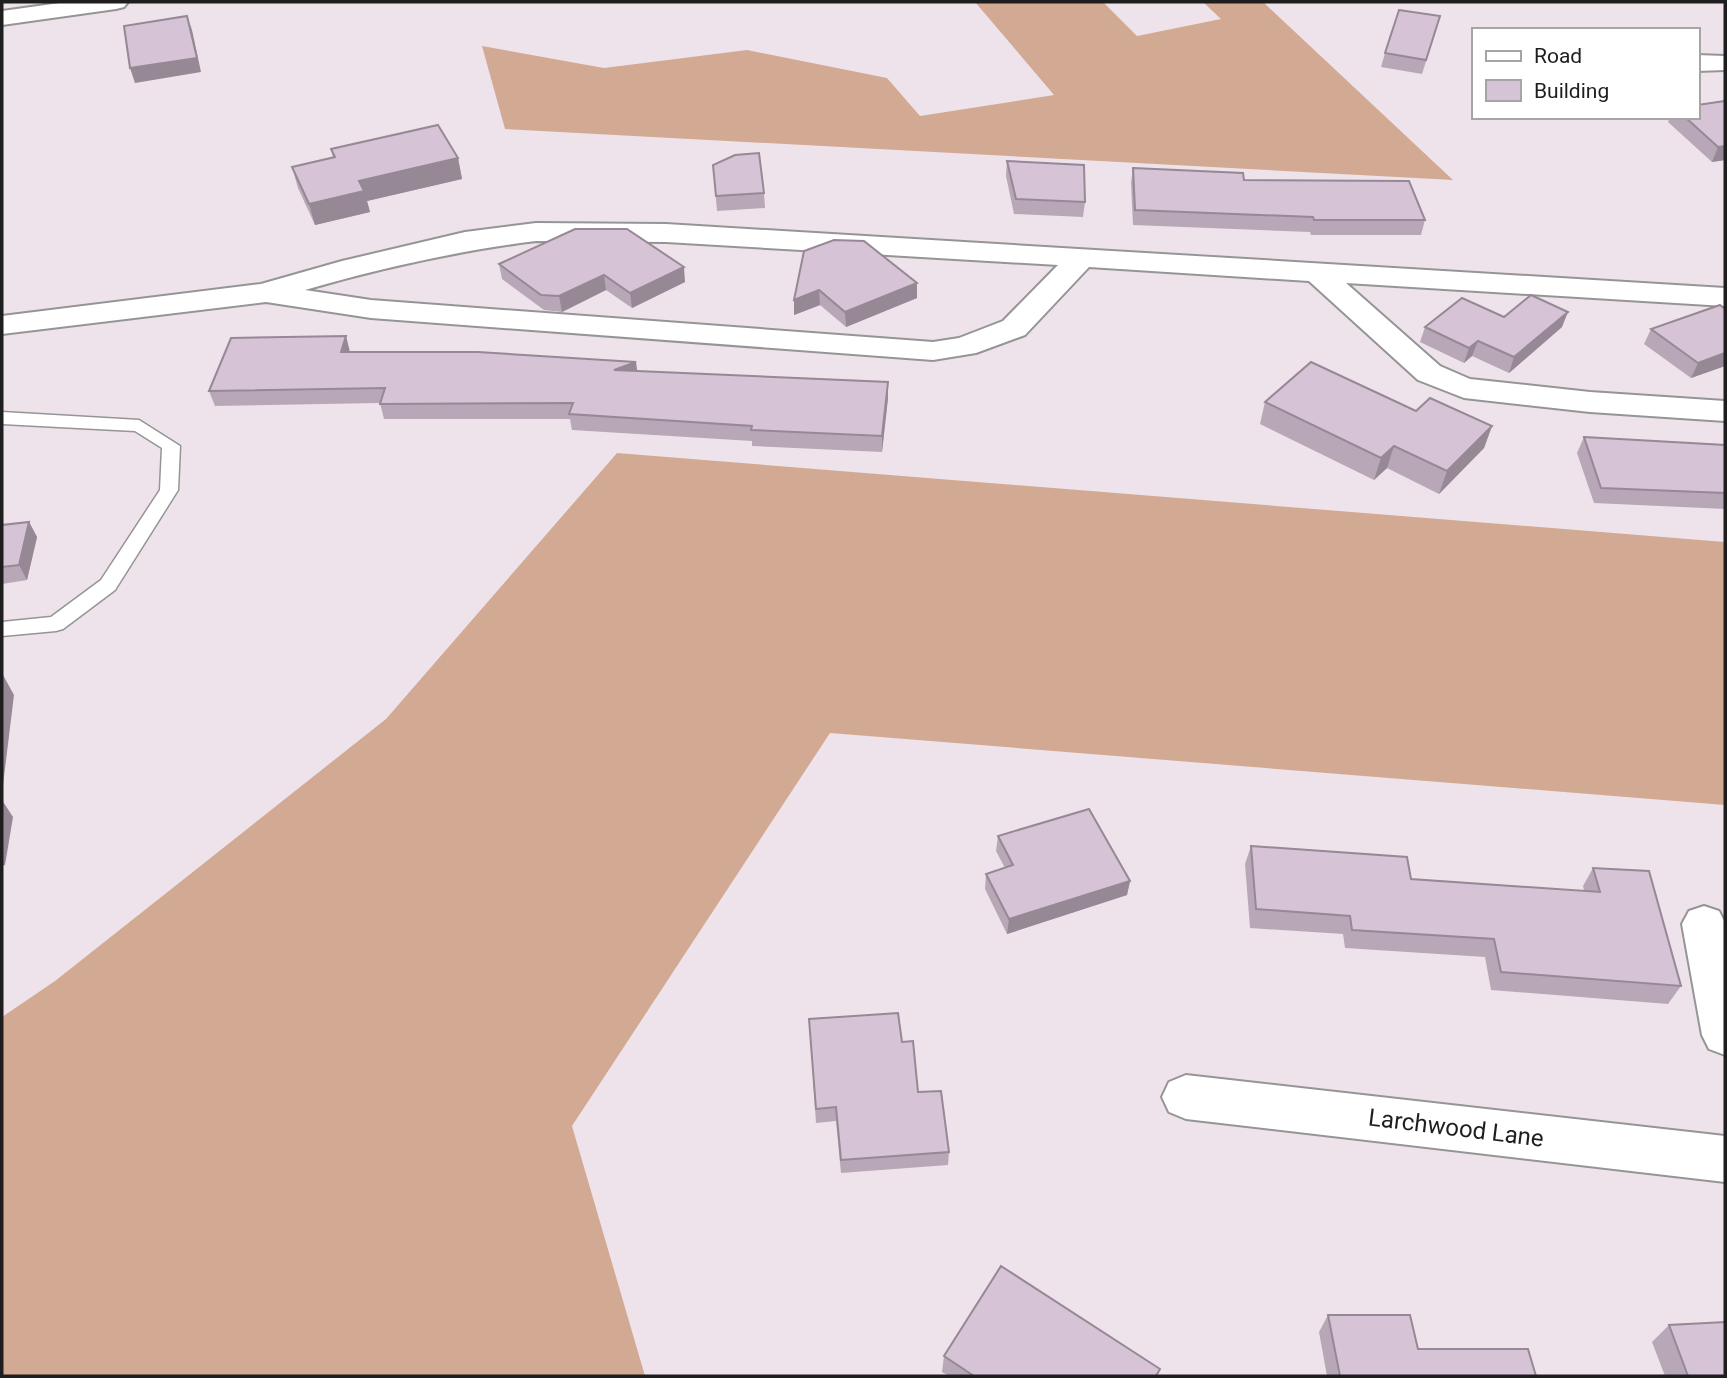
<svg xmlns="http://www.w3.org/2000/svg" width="1727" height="1378" font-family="Roboto,sans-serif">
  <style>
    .forest { fill: #d2aa94 }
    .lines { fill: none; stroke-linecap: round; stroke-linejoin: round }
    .service-casing { stroke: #959595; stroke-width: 3 }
    .minor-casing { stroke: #959595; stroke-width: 4 }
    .service { fill: #fff; fill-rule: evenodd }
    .minor { fill: #fff; fill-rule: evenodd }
    .wall { fill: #b8a8b7 }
    .shaded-wall { fill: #968895 }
    .building { fill: #d6c3d5; stroke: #968895; stroke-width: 2 }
    .labels { text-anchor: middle; stroke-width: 5; stroke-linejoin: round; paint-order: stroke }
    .near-street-label { font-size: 24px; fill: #1e1e1e; stroke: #fff }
  </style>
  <rect width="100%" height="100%" fill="#efe3eb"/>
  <g class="forest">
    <path d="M 975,2 L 1103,2 L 1137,36 L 1221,19 L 1203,2 L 1263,2 L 1453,180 L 505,129 L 482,46 L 604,68 L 747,50 L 887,78 L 920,116 L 1054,95 Z"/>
    <path d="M 617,453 L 1725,542 L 1725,805 L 830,733 L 572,1126 L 645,1376 L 2,1376 L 2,1017 L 55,981 L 386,719 Z"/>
  </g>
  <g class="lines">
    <defs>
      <path id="service" d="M 2,412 L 139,420 L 180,446 L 178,490 L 115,590 L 63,629 L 56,631 L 2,636 L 2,622 L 51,617 L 101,580 L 160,490 L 162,448 L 135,431 L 2,424 Z"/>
      <g id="minor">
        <path d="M 67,2 L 128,2 L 124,7 L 116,9 L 2,25 L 2,11 Z"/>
        <path d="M 1697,55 L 1725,56 L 1725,70 L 1697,71 Z"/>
        <path d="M 536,223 L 666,224 L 1725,288 L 1725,306 L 1346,283 L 1440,366 L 1470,379 L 1590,392 L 1725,401 L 1725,421 L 1590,412 L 1464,398 L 1418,380 L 1309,281 L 1089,267 L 1025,335 L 976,353 L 933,360 L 371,318 L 266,302 L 2,334 L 2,316 L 261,284 L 342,261 L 465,232 ZM 536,241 L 666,242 L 1058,265 L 1003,321 L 959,338 L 933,342 L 371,300 L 305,290 C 381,268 457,251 536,241 Z"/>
        <path d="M 1704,906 L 1719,911 L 1725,923 L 1725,1055 L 1709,1049 L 1702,1035 L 1682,924 L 1689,911 Z"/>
        <path d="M 1186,1075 L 1725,1136 L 1725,1182 L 1186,1119 L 1169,1112 L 1162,1097 L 1169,1082 Z"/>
      </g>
    </defs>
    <use href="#service" class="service-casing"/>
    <use href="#minor" class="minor-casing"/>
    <use href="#service" class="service"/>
    <use href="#minor" class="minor"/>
  </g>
  <g class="wall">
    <path d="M 1436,30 L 1422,74 L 1381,67 L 1385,53 Z"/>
    <path d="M 1725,101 L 1725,160 L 1712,162 L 1668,122 L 1670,117 L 1697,117 Z"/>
    <path d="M 331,149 L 458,158 L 462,179 L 367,201 L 370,212 L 315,225 L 298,188 L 292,167 L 333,158 Z"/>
    <path d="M 1007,161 L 1085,202 L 1083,217 L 1014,214 L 1006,176 Z"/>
    <path d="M 713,165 L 764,193 L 765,208 L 717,211 Z"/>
    <path d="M 1133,168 L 1244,180 L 1425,220 L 1421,235 L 1311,235 L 1310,232 L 1133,225 L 1131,183 Z"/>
    <path d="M 804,251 L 917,298 L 846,327 L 820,305 L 794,315 Z"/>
    <path d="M 499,264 L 685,282 L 632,308 L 606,290 L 562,312 L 544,310 L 502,279 Z"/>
    <path d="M 1725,309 L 1725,366 L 1691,378 L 1644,344 L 1651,329 Z"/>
    <path d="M 1504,317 L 1562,327 L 1509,373 L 1472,356 L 1464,363 L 1420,342 L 1425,327 Z"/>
    <path d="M 350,352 L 637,371 L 888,398 L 882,452 L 752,446 L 752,441 L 572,430 L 570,419 L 384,419 L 380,403 L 215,406 L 209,391 Z"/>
    <path d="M 1265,402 L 1416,411 L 1492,426 L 1484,448 L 1439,494 L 1387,468 L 1374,480 L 1260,424 Z"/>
    <path d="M 1584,437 L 1725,445 L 1725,509 L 1594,503 L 1577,453 Z"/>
    <path d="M 29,522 L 37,537 L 27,580 L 2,584 L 2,525 Z"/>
    <path d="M 998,836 L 1130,881 L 1127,895 L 1007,934 L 985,889 L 986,874 L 1005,868 L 996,851 Z"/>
    <path d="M 1251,846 L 1411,879 L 1584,891 L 1583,886 L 1593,868 L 1681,986 L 1668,1004 L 1491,990 L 1485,957 L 1345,948 L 1343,934 L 1250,928 L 1245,864 Z"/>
    <path d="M 809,1019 L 902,1042 L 918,1092 L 949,1152 L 948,1165 L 841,1173 L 836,1121 L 816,1123 Z"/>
    <path d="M 1328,1315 L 1418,1349 L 1536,1376 L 1327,1376 L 1319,1332 Z"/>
    <path d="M 1669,1325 L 1725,1376 L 1665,1376 L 1652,1342 Z"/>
    <path d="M 944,1356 L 1157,1376 L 949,1376 L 942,1372 Z"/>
  </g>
  <g class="shaded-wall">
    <path d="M 187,16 L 192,30 L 201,72 L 135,83 L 130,68 Z"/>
    <path d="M 1725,146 L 1725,160 L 1712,162 L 1718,147 Z"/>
    <path d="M 458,158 L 462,179 L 367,201 L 370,212 L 315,225 L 309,204 L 359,181 Z"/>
    <path d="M 684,267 L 685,282 L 632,308 L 630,293 Z"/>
    <path d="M 604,275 L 606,290 L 562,312 L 559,296 Z"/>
    <path d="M 917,283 L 917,298 L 846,327 L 845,312 Z"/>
    <path d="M 819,290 L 820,305 L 794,315 L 794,300 Z"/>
    <path d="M 1568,312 L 1562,327 L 1509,373 L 1514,357 Z"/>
    <path d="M 346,336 L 350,352 L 341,352 Z"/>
    <path d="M 1478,341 L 1472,356 L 1464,363 L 1469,348 Z"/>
    <path d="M 1725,353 L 1725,366 L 1691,378 L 1698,363 Z"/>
    <path d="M 636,362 L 638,377 L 614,370 Z"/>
    <path d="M 888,382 L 888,398 L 882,452 L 882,436 Z"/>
    <path d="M 1492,426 L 1484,448 L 1439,494 L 1447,471 Z"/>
    <path d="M 1394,446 L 1387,468 L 1374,480 L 1381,458 Z"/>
    <path d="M 29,522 L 37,537 L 27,580 L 19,565 Z"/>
    <path d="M 3,675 L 14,695 L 2,793 L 2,681 Z"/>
    <path d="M 2,800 L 13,817 L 5,865 L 2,866 Z"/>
    <path d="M 1130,881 L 1127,895 L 1007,934 L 1009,919 Z"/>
  </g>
  <g class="building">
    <path d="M 1399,10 L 1440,16 L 1426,60 L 1385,53 Z"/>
    <path d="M 187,16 L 197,58 L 130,68 L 124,26 Z"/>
    <path d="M 1725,101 L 1725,146 L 1718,147 L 1685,117 L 1697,117 L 1697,105 Z"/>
    <path d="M 438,125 L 458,158 L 359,181 L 364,191 L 309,204 L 292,167 L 335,157 L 331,149 Z"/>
    <path d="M 759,153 L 764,193 L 716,196 L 713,165 L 735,155 Z"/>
    <path d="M 1007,161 L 1084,165 L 1085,202 L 1016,199 Z"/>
    <path d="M 1133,168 L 1243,173 L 1244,180 L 1409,181 L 1425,220 L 1314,220 L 1313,217 L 1135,210 Z"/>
    <path d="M 575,229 L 627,229 L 684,267 L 630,293 L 604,275 L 559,296 L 541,295 L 499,264 Z"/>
    <path d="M 834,240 L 864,241 L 917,283 L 845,312 L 819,290 L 794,300 L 804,251 Z"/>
    <path d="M 1531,295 L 1568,312 L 1514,357 L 1478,341 L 1469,348 L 1425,327 L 1462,298 L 1504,317 Z"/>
    <path d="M 1720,305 L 1725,309 L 1725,353 L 1698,363 L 1651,329 Z"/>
    <path d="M 346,336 L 341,352 L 478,352 L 636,362 L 614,370 L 888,382 L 882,436 L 751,430 L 752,426 L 569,414 L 573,403 L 380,404 L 385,388 L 209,391 L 231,338 Z"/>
    <path d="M 1311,362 L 1416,411 L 1430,398 L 1492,426 L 1447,471 L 1394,446 L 1381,458 L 1265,402 Z"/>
    <path d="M 1584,437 L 1725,445 L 1725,493 L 1601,488 Z"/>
    <path d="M 29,522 L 19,565 L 2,567 L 2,525 Z"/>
    <path d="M 1089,809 L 1130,881 L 1009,919 L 986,874 L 1013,865 L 998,836 Z"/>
    <path d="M 1251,846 L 1407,857 L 1411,879 L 1600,892 L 1593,868 L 1649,871 L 1681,986 L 1501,972 L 1494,939 L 1352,930 L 1350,916 L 1256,909 Z"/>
    <path d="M 898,1013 L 902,1042 L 913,1041 L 918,1092 L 941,1091 L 949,1152 L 841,1160 L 836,1107 L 816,1109 L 809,1019 Z"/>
    <path d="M 1001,1266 L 1160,1369 L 1156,1376 L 974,1376 L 944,1356 Z"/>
    <path d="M 1328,1315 L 1410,1315 L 1418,1349 L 1528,1349 L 1536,1376 L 1340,1376 Z"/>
    <path d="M 1725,1322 L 1725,1376 L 1688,1376 L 1669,1325 Z"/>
  </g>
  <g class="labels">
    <g class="near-street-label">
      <text transform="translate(1456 1128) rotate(7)" y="8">Larchwood Lane</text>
    </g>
  </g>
  <rect width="1727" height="1378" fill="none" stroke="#1e1e1e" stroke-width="7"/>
  <rect x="1472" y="28" width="228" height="91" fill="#ffffff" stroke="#a5a5a5" stroke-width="2"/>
  <rect x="1486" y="51" width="35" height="10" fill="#ffffff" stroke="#a5a5a5" stroke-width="2"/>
  <text x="1534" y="63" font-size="21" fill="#1e1e1e">Road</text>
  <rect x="1486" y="80" width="35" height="21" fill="#d6c3d5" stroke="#a5a5a5" stroke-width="2"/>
  <text x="1534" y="98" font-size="21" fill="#1e1e1e">Building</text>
</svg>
